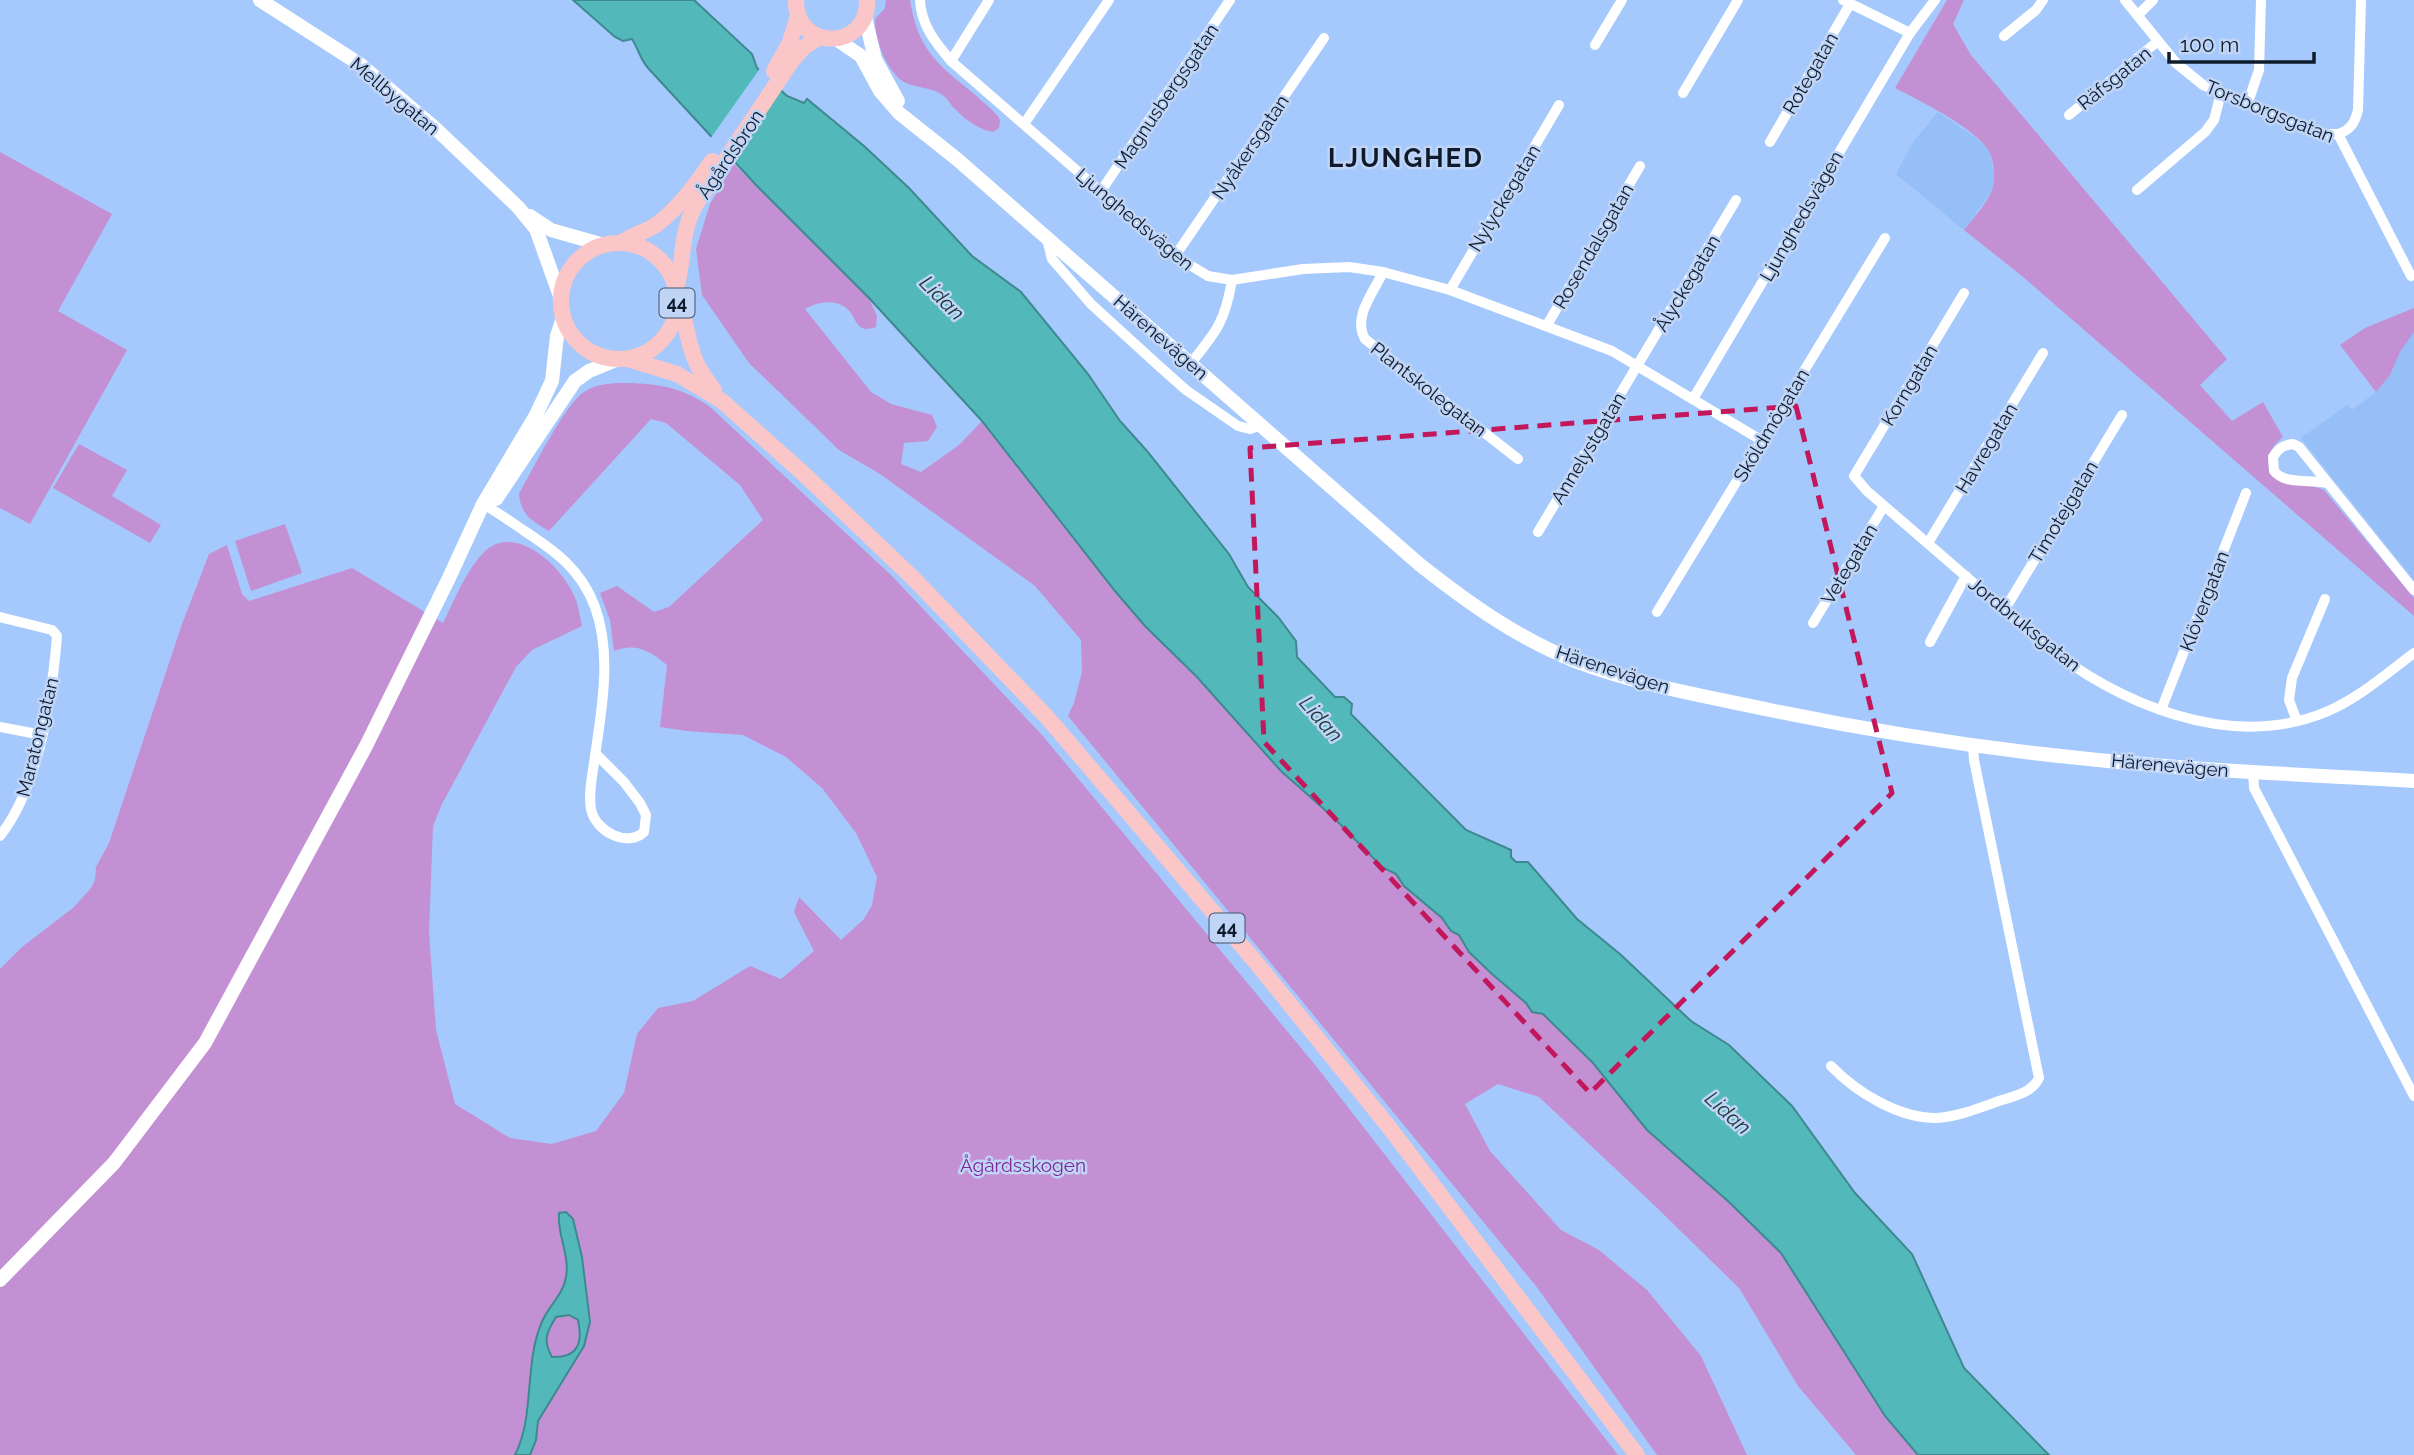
<svg xmlns="http://www.w3.org/2000/svg" width="2414" height="1455" font-family="Raleway,sans-serif">
  <style>
    .built { fill: #96bef7 }
    .green { fill: #c390d4 }
    .water { fill: #53b8ba; stroke: #3e8990; stroke-width: 2; fill-rule: evenodd }
    .pier { fill: #a5c9fc }
    .lines { fill: none; stroke-linecap: round; stroke-linejoin: round }
    .street { stroke: #fff; stroke-width: 10 }
    .secondary { stroke: #fff; stroke-width: 14 }
    .primary { stroke: #fbc6c8; stroke-width: 16 }
    .marked { fill: none; stroke: #c2185b; stroke-width: 5; stroke-dasharray: 14 9; stroke-linejoin: round }
    .labels { text-anchor: middle; stroke-width: 5; stroke-linejoin: round; paint-order: stroke }
    .shield { fill: #c0d5f5; stroke: #435369; stroke-width: 2 }
    .shield-label { font-size: 18px; font-weight: bold; fill: #0e1b2d }
    .street-label { font-size: 19px; fill: #0e1b2d; stroke: #c0d5f5 }
    .park-label { font-size: 19px; fill: #7e2599; stroke: #c0d5f5 }
    .water-label { font-size: 21px; font-style: italic; fill: #193939; stroke: #c0d5f5 }
    .district-label { font-size: 26px; font-weight: bold; letter-spacing: 2px; fill: #0e1b2d; stroke: #c0d5f5 }
  </style>
  <rect width="100%" height="100%" fill="#a5c9fc"/>
  <g class="built">
    <path d="M 1938,112 L 1976,138 L 1989,150 L 1995,178 L 1991,192 L 1964,230 L 1896,174 L 1914,141 Z"/>
    <path d="M 2414,332 L 2414,580 L 2301,438 L 2347,405 L 2352,410 L 2376,392 L 2390,375 L 2400,352 Z"/>
  </g>
  <g class="green">
    <path d="M 886,0 L 910,0 C 920,67 957,73 998,116 L 1000,121 L 999,128 L 993,132 C 980,130 965,120 956,110 C 950,105 948,98 941,94 C 930,87 915,88 904,82 C 887,72 874,38 875,19 L 885,8 Z"/>
    <path d="M 1947,0 L 1964,0 L 1953,24 L 1971,55 L 2227,359 L 2200,385 L 2232,421 L 2263,402 L 2283,437 C 2272,446 2267,455 2269,469 L 2324,490 L 2414,598 L 2414,616 L 2022,276 L 1964,230 C 1973,218 1987,204 1992,190 C 1996,179 1994,157 1987,148 C 1968,124 1922,102 1895,88 Z"/>
    <path d="M 0,152 L 112,214 L 58,311 L 127,350 L 30,524 L 0,508 Z"/>
    <path d="M 734,164 L 869,298 L 877,316 L 876,327 C 875,328 867,329 865,329 C 857,327 855,319 851,313 C 840,298 819,301 805,309 L 871,392 L 891,404 L 932,415 L 937,427 L 928,441 L 904,443 L 901,464 L 921,472 L 959,445 L 982,421 L 1115,591 L 1145,626 L 1197,677 L 1281,771 L 1334,818 L 1382,867 L 1396,874 L 1404,886 L 1442,918 L 1451,931 L 1459,935 L 1469,952 L 1492,974 L 1527,1003 L 1532,1012 L 1543,1014 L 1781,1253 L 1885,1416 L 1918,1455 L 1856,1455 L 1798,1386 L 1739,1288 L 1654,1205 L 1539,1097 L 1498,1084 L 1465,1104 L 1490,1151 L 1561,1230 L 1599,1250 L 1647,1290 L 1701,1356 L 1747,1455 L 1657,1455 L 1536,1286 L 1068,716 L 1074,703 L 1082,672 L 1081,640 L 1035,586 L 880,474 L 839,450 L 749,363 L 702,295 L 696,249 L 710,204 Z"/>
    <path d="M 2414,308 L 2414,332 L 2400,352 L 2390,375 L 2376,392 L 2340,345 L 2365,328 Z"/>
    <path d="M 633,383 C 665,385 681,388 709,406 L 892,576 L 1042,735 L 1316,1066 L 1618,1455 L 530,1455 L 536,1440 L 538,1421 L 570,1369 L 590,1322 L 582,1257 L 560,1236 L 566,1258 L 566,1277 L 560,1295 L 541,1323 L 521,1441 L 515,1455 L 0,1455 L 0,969 L 22,947 L 74,907 L 91,888 L 95,880 L 96,867 L 109,843 L 182,624 L 209,554 L 227,545 L 242,594 L 249,601 L 352,568 L 443,623 C 455,599 465,572 484,552 C 516,521 565,569 576,600 C 579,608 580,618 582,626 L 532,650 L 516,667 L 442,804 L 433,826 L 429,932 L 436,1030 L 455,1104 L 510,1138 L 552,1144 L 596,1131 L 624,1093 L 637,1034 L 658,1008 L 693,1001 L 750,966 L 781,979 L 814,951 L 794,912 L 799,897 L 841,940 L 864,919 L 872,905 L 877,877 L 856,833 L 822,788 L 786,757 L 743,735 L 687,731 L 660,727 L 667,665 C 650,651 636,642 614,651 L 610,620 L 600,593 L 617,586 L 654,612 L 669,607 L 763,520 L 740,485 L 666,423 L 651,419 L 549,531 C 531,520 521,515 519,494 C 532,471 565,404 584,392 C 599,382 617,383 633,383 Z"/>
    <path d="M 79,444 L 127,470 L 112,496 L 161,525 L 150,543 L 53,488 Z"/>
    <path d="M 285,524 L 302,573 L 251,591 L 235,541 Z"/>
    <path d="M 569,1315 L 578,1320 C 583,1343 578,1358 552,1357 C 543,1340 546,1333 556,1317 Z"/>
  </g>
  <g class="water">
    <path d="M 573,0 L 694,0 L 752,54 L 757,68 L 787,96 L 804,103 L 807,99 L 864,146 L 909,188 L 972,256 L 1021,292 L 1088,374 L 1120,421 L 1147,451 L 1229,554 L 1248,587 L 1278,617 L 1296,641 L 1297,657 L 1335,697 L 1344,697 L 1352,704 L 1351,714 L 1466,830 L 1511,850 L 1511,857 L 1516,862 L 1528,862 L 1577,919 L 1620,954 L 1691,1021 L 1729,1045 L 1792,1106 L 1855,1193 L 1912,1254 L 1964,1368 L 2049,1455 L 1918,1455 L 1885,1416 L 1781,1253 L 1729,1202 L 1647,1130 L 1593,1063 L 1543,1014 L 1532,1012 L 1526,1003 L 1492,974 L 1469,952 L 1459,935 L 1451,931 L 1442,918 L 1404,886 L 1396,874 L 1382,867 L 1334,818 L 1281,771 L 1197,677 L 1145,626 L 1115,591 L 982,421 L 869,298 L 757,186 L 648,68 C 640,59 639,50 632,39 L 623,41 L 615,37 Z"/>
    <path d="M 566,1212 L 573,1219 L 582,1257 L 590,1322 L 584,1346 L 538,1421 L 536,1440 L 530,1455 L 515,1455 C 535,1415 524,1366 541,1324 C 547,1307 563,1296 566,1277 C 570,1255 557,1235 559,1213 ZM 569,1315 L 578,1320 C 583,1343 578,1358 552,1357 C 543,1341 546,1333 556,1317 Z"/>
  </g>
  <path class="pier" d="M 761,67 L 783,87 L 730,162 L 710,139 Z"/>
  <g class="lines">
    <g class="street">
      <path d="M 920,0 C 921,25 935,42 951,61 L 1175,256 L 1208,276 L 1232,280 L 1303,269 L 1349,267 L 1383,272 L 1450,290 L 1612,351 L 1761,440"/>
      <path d="M 1843,0 L 1910,33"/>
      <path d="M 2125,0 L 2176,63 L 2203,85 L 2323,134 L 2338,134 L 2411,276"/>
      <path d="M 2138,15 L 2153,0"/>
      <path d="M 2004,36 L 2036,10 L 2043,0"/>
      <path d="M 1595,45 L 1622,0"/>
      <path d="M 951,61 L 989,0"/>
      <path d="M 1683,93 L 1738,0"/>
      <path d="M 2248,102 L 2259,70 L 2261,0"/>
      <path d="M 2069,115 L 2158,41"/>
      <path d="M 1024,124 L 1109,0"/>
      <path d="M 2338,134 C 2351,130 2355,122 2358,110 L 2361,0"/>
      <path d="M 1770,142 L 1850,4"/>
      <path d="M 2137,190 L 2205,132 L 2214,120 L 2221,93"/>
      <path d="M 1101,191 L 1230,0"/>
      <path d="M 1047,239 L 1052,259 L 1091,304 L 1159,366 L 1186,390 L 1238,426 L 1250,429 L 1261,425"/>
      <path d="M 1175,256 L 1324,38"/>
      <path d="M 1383,272 C 1374,292 1352,317 1365,339 L 1518,459"/>
      <path d="M 1450,290 L 1559,105"/>
      <path d="M 1964,293 L 1854,476 L 1867,491 C 1906,525 1945,558 1984,592 C 2003,608 2021,625 2040,641 C 2116,703 2229,752 2326,712 C 2359,698 2386,674 2414,653"/>
      <path d="M 1547,325 L 1640,166"/>
      <path d="M 1191,363 C 1216,332 1225,322 1232,280"/>
      <path d="M 1693,399 L 1910,33 L 1935,0"/>
      <path d="M 2326,483 C 2309,479 2285,485 2274,471 L 2273,457 C 2278,449 2283,445 2293,444 L 2299,447 L 2414,590"/>
      <path d="M 483,504 C 497,512 510,521 523,530 C 555,551 581,569 595,607 C 612,654 602,708 595,756 C 593,773 588,792 591,809 C 595,831 627,848 644,832 L 646,815 L 640,803 L 624,782 L 596,754"/>
      <path d="M 1538,532 L 1736,200"/>
      <path d="M 1928,543 L 2043,353"/>
      <path d="M 2005,609 L 2122,415"/>
      <path d="M 1657,612 L 1885,238"/>
      <path d="M 0,617 L 52,630 L 57,636 C 52,699 39,786 0,836"/>
      <path d="M 1813,623 L 1884,506"/>
      <path d="M 1930,642 L 1966,576"/>
      <path d="M 2161,710 L 2246,493"/>
      <path d="M 2297,721 L 2289,700 L 2292,678 L 2325,599"/>
      <path d="M 0,727 L 42,735"/>
      <path d="M 2253,772 L 2254,788 L 2414,1096"/>
      <path d="M 1831,1066 C 1856,1092 1898,1118 1936,1118 C 1957,1117 1979,1108 1999,1101 C 2014,1096 2032,1093 2039,1078 L 1974,760 L 1973,746"/>
    </g>
    <g class="secondary">
      <path d="M 260,0 L 361,65 L 435,128 L 518,207 L 536,229 L 561,299"/>
      <path d="M 865,17 L 875,59 L 898,101"/>
      <path d="M 836,39 L 861,56 L 880,91 L 899,113 L 958,160 L 1419,564 C 1467,602 1517,638 1575,661 C 1638,685 1704,696 1770,710 C 1900,737 2033,756 2166,766 C 2249,773 2331,776 2414,781"/>
      <path d="M 530,216 L 551,230 L 604,245"/>
      <path d="M 496,499 L 575,381 L 589,371 L 616,360"/>
      <path d="M 0,1280 L 114,1163 L 205,1043 L 366,746 L 449,578 L 483,504 L 536,415 L 552,381 L 557,336 L 563,318"/>
    </g>
    <g class="primary">
      <path d="M 796,0 C 795,52 869,51 867,0"/>
      <path d="M 774,71 L 790,42 L 798,16"/>
      <circle cx="619" cy="301" r="58"/>
      <path d="M 621,243 C 632,235 645,232 656,225 C 679,208 696,184 712,161"/>
      <path d="M 676,289 C 685,259 679,235 696,204 L 791,62 L 804,47 L 820,37"/>
      <path d="M 678,302 C 686,318 686,334 692,351 C 696,366 705,378 714,390"/>
      <path d="M 628,359 L 677,374 L 722,401 L 805,475 L 914,579 L 1046,716 L 1254,960 L 1389,1127 L 1637,1455"/>
    </g>
  </g>
  <path class="marked" d="M 1796,406 L 1892,793 L 1590,1093 L 1264,742 L 1250,448 Z"/>
  <g class="labels">
    <g class="shield">
      <rect x="659.5" y="288.5" width="35" height="29" rx="5"/>
      <rect x="1209.5" y="913.5" width="35" height="29" rx="5"/>
    </g>
    <g class="shield-label">
      <text x="677" y="309">44</text>
      <text x="1227" y="934">44</text>
    </g>
    <g class="street-label">
      <text transform="translate(1810 73) rotate(-60)" y="7">Rotegatan</text>
      <text transform="translate(2114 78) rotate(-39)" y="7">Räfsgatan</text>
      <text transform="translate(395 96) rotate(40)" y="7">Mellbygatan</text>
      <text transform="translate(1166 96) rotate(-56)" y="7">Magnusbergsgatan</text>
      <text transform="translate(2270 111) rotate(22)" y="7">Torsborgsgatan</text>
      <text transform="translate(1250 147) rotate(-56)" y="7">Nyåkersgatan</text>
      <text transform="translate(730 154) rotate(-56)" y="7">Ågårdsbron</text>
      <text transform="translate(1504 198) rotate(-59)" y="7">Nylyckegatan</text>
      <text transform="translate(1801 216) rotate(-60)" y="7">Ljunghedsvägen</text>
      <text transform="translate(1135 219) rotate(40)" y="7">Ljunghedsvägen</text>
      <text transform="translate(1593 246) rotate(-60)" y="7">Rosendalsgatan</text>
      <text transform="translate(1687 283) rotate(-59)" y="7">Ålyckegatan</text>
      <text transform="translate(1161 337) rotate(41)" y="7">Härenevägen</text>
      <text transform="translate(1909 385) rotate(-59)" y="7">Korngatan</text>
      <text transform="translate(1429 389) rotate(38)" y="7">Plantskolegatan</text>
      <text transform="translate(1771 425) rotate(-59)" y="7">Sköldmögatan</text>
      <text transform="translate(1588 448) rotate(-59)" y="7">Annelystgatan</text>
      <text transform="translate(1986 448) rotate(-59)" y="7">Havregatan</text>
      <text transform="translate(2063 512) rotate(-59)" y="7">Timotejgatan</text>
      <text transform="translate(1849 564) rotate(-59)" y="7">Vetegatan</text>
      <text transform="translate(2204 601) rotate(-69)" y="7">Klövergatan</text>
      <text transform="translate(2025 624) rotate(39)" y="7">Jordbruksgatan</text>
      <text transform="translate(1613 669) rotate(18)" y="7">Härenevägen</text>
      <text transform="translate(37 737) rotate(-76)" y="7">Maratongatan</text>
      <text transform="translate(2170 765) rotate(5)" y="7">Härenevägen</text>
    </g>
    <g class="park-label">
      <text x="1023" y="1172">Ågårdsskogen</text>
    </g>
    <g class="water-label">
      <text transform="translate(942 298) rotate(45)" y="7">Lidan</text>
      <text transform="translate(1321 719) rotate(49)" y="7">Lidan</text>
      <text transform="translate(1728 1113) rotate(42)" y="7">Lidan</text>
    </g>
    <g class="district-label">
      <text x="1406" y="167">LJUNGHED</text>
    </g>
  </g>
  <path d="M2169 52v10h145v-10" fill="none" stroke="#0e1b2d" stroke-width="3.5"/>
  <text x="2180" y="52" font-size="21" fill="#0e1b2d" stroke="#c0d5f5" stroke-width="5" paint-order="stroke">100 m</text>
</svg>
